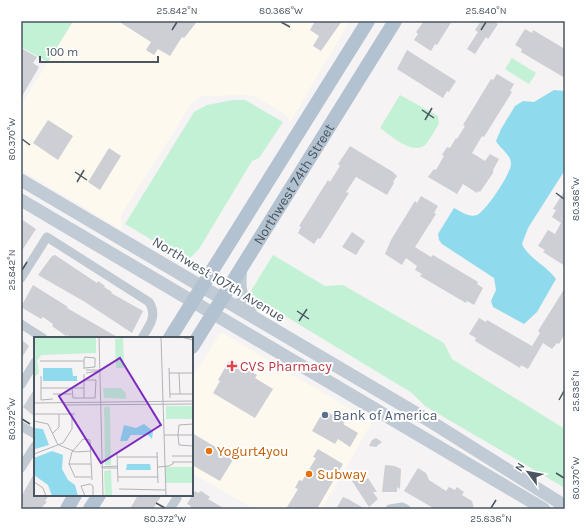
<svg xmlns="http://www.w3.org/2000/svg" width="586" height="530" font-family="Karla,sans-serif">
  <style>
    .commercial { fill: #fdf9ef }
    .green { fill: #c3f1d5 }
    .water { fill: #90daee }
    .building { fill: #cdcfd5 }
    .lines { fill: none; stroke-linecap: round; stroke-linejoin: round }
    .street { stroke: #c1cad2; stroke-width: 9 }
    .secondary { stroke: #c1cbd6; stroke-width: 13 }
    .primary { stroke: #b3c2d1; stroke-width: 14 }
    .ticks { fill: none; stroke: #4a5661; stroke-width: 1.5 }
    .health-dot { fill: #e0444e; stroke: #fff; stroke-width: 1.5 }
    .service-dot { fill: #5c6f8a; stroke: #fff; stroke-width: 1.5 }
    .food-dot { fill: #e8710a; stroke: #fff; stroke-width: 1.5 }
    .labels { text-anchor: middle; stroke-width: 4; stroke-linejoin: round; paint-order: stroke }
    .street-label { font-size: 14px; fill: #4a5661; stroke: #fff }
    .health-label { font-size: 14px; fill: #be3a42; stroke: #fff; text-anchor: start }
    .service-label { font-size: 14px; fill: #4e5e75; stroke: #fff; text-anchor: start }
    .food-label { font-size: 14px; fill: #c56008; stroke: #fff; text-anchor: start }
    .inset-road { fill: none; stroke: #b1b4b9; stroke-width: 1 }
    .view { fill: #7b2cbf; fill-opacity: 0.15; stroke: #7b2cbf; stroke-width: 2 }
    .inset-edge { fill: none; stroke: #4a5661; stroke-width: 2 }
    .neatline { fill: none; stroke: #4a5661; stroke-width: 1.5 }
    .ticks-label { font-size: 10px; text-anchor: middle; fill: #4a5661 }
  </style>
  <rect width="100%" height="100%" fill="#f5f3f3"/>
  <g class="commercial">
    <path d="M 74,21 L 350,21 L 290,122 L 286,115 L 256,97 L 249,95 L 202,96 L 192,103 L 121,215 L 122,230 L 21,170 L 21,105 Z"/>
    <path d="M 221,332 L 372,422 L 322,509 L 254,509 L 192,473 L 192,377 Z"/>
  </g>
  <g class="green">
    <path d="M 21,21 L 73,21 L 48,62 L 21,47 Z"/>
    <path d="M 512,58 L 536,73 L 529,84 L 505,69 Z"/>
    <path d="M 400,95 L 438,116 L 439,123 C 435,130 431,138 426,144 C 414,157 390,135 380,128 Z"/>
    <path d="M 233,100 L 245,100 L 283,122 L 259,158 L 252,161 L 199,249 L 190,258 L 184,259 L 125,224 L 194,112 L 207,105 Z"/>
    <path d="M 273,255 L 325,286 L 343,285 L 444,343 L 452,359 L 565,429 L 565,488 L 425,406 L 412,393 L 249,294 Z"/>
  </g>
  <path class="water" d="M 554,90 L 565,91 L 565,170 L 528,228 L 522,244 C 529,259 546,265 556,279 L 537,312 L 524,324 L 493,307 L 491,301 L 496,290 L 494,278 L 442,244 L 439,240 L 438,234 L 454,208 C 460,211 469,218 477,215 C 485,212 511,174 511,164 C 511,154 500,149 496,141 L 501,129 L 515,106 L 523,101 L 534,102 Z"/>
  <g class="building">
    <path d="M 118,21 L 193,21 L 196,23 L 184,38 L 182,37 L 170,56 L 158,49 L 154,55 L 146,50 L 151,42 Z"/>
    <path d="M 315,21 L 342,21 L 321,51 L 313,46 L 319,36 L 310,30 Z"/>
    <path d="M 424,21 L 452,21 L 437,45 L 435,44 L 431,51 L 414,40 L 418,34 L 416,32 Z"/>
    <path d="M 481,21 L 493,21 L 498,24 L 488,39 L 486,37 L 475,54 L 467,49 L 478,32 L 475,30 Z"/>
    <path d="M 525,29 L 532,33 L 533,30 L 565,49 L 565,78 L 521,52 L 522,49 L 515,45 Z"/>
    <path d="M 21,48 L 37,57 L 33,63 L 39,67 L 21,98 Z"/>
    <path d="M 407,50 L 456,81 L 449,92 L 447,91 L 443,98 L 397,69 Z"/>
    <path d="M 497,74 L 514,84 L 510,91 L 512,92 L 484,137 L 482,136 L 472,153 L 485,161 L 490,154 L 499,159 L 493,170 L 493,173 L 480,192 L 478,191 L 477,193 L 463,184 L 457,194 L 428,177 L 434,169 L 436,170 L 444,156 L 442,155 L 447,147 L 450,148 L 456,138 L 457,139 L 465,126 L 463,125 L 491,79 L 493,80 Z"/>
    <path d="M 48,120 L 73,136 L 58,160 L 33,143 Z"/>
    <path d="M 350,146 L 393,172 L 397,176 L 393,182 L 394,183 L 387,195 L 356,177 L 346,192 L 349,193 L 320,239 L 318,238 L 314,244 L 298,233 L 301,227 L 299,226 L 328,180 L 330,182 L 340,166 L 338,164 Z"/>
    <path d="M 109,148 L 121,156 L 100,190 L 88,182 Z"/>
    <path d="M 565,190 L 565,266 L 543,252 L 545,250 L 538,246 L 548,230 L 555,234 L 561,223 L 552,217 L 556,210 L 553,209 Z"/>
    <path d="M 421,196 L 438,206 L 434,213 L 436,214 L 415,247 L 431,257 L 433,255 L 478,282 L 477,284 L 483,288 L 474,305 L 467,301 L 466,303 L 420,276 L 422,274 L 415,270 L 417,266 L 406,258 L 402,265 L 385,254 L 391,240 L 415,201 L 417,203 Z"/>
    <path d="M 21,219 L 36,229 L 21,252 Z"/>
    <path d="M 352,232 L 365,241 L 356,255 L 342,247 Z"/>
    <path d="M 55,255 L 97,283 L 98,281 L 105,286 L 104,287 L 112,292 L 111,293 L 143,311 L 132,333 L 85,302 L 38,275 L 52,256 Z"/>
    <path d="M 33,285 L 68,307 L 67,308 L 119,338 L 72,338 L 67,335 L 66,336 L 52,326 L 53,324 L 43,317 L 41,319 L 21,307 Z"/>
    <path d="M 565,288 L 565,334 L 559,344 L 557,343 L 552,349 L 543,343 L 528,369 L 521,365 L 520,368 L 475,341 L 476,338 L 469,334 L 479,318 L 486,322 L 487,320 L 532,346 L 540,333 L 538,331 Z"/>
    <path d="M 21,339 L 29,346 L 21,359 Z"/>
    <path d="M 230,359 L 257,375 L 255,378 L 273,389 L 255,418 L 213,393 L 220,381 L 218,380 Z"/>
    <path d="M 35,388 L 35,417 L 23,407 Z"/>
    <path d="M 324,410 L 345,422 L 343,424 L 358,433 L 350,447 L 338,439 L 335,444 L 312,431 Z"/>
    <path d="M 192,433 L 234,458 L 220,481 L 192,465 Z"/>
    <path d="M 376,438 L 382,442 L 376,447 L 369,446 L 372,440 Z"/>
    <path d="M 318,449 L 343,464 L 317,509 L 286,509 L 298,489 L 295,488 L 299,480 L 302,481 L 316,458 L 313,457 Z"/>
    <path d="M 385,465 L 395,466 L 401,469 L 400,489 L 397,487 L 397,492 L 382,492 Z"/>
    <path d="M 418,468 L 426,473 L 429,480 L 446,491 L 449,487 L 455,490 L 457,487 L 464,492 L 462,495 L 472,501 L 474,509 L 435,509 L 404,491 Z"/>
    <path d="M 35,472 L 35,495 L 49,495 L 45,501 L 47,502 L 40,509 L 27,509 L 21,505 L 21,497 Z"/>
    <path d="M 361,475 L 364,481 L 368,478 L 377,492 L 373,492 L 378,499 L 369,507 L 352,481 Z"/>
    <path d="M 195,491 L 198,493 L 201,491 L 210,497 L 208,499 L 225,509 L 189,509 L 191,506 L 187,504 Z"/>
    <path d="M 138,495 L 162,495 L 153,509 L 130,509 Z"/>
    <path d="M 343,497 L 348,499 L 365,509 L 336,509 Z"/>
  </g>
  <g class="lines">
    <g class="street">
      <path d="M 21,278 L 47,237 L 149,302 C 158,316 149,326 142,338"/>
      <path d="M 21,324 L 43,338"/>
      <path d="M 21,385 L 35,362"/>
      <path d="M 21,426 L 35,434"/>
      <path d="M 21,468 L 35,446"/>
      <path d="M 170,509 L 177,498"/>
      <path d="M 390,509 L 402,507 L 406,509"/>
    </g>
    <g class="secondary">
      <path d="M 21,180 L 433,423 L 565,506"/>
      <path d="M 21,200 L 544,509"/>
      <path d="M 241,268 C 238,288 241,299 252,316"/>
    </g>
    <g class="primary">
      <path d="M 170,338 L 368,21"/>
      <path id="s1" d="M 192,347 L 395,21"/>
      <path d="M 67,509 L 75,495"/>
      <path d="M 90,509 L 99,495"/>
    </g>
  </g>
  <path class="ticks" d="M 281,22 L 290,27M 172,30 L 177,22M 481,30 L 486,22M 422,110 L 434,118M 425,120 L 432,108M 22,139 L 30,145M 75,172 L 87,180M 77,182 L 84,170M 556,193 L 564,199M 22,270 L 27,262M 297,311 L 309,319M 299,321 L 307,309M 559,400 L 564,391M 22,419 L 30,424M 556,473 L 564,478M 156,503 L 165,508M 491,508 L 496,500"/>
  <path class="health-dot" d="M230 360h4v4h4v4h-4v4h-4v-4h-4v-4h4z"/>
  <circle class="service-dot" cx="325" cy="415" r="4"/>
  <g class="food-dot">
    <circle cx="209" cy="451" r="4"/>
    <circle cx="309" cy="474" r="4"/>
  </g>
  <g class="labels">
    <g class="street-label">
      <text dy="5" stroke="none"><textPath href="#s1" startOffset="192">Northwest 74th Street</textPath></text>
      <text transform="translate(219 279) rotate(31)" y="5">Northwest 107th Avenue</text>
    </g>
    <g class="health-label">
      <text x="240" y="371">CVS Pharmacy</text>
    </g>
    <g class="service-label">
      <text x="333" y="420">Bank of America</text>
    </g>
    <g class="food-label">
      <text x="217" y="456">Yogurt4you</text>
      <text x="317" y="479">Subway</text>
    </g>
  </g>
  <g transform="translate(34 337)">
    <rect width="159" height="159" fill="#f5f3f3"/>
    <path d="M 0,0 L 62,0 L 62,16 L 7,18 L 3,24 L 5,36 L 0,40 L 0,64 ZM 89,1 L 90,31 L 82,31 L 81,2 ZM 69,51 L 87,51 L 92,56 L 92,62 L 70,61 ZM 132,69 L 159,69 L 159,82 L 132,82 ZM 76,70 L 77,128 L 71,128 L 70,70 ZM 131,130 L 159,130 L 159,146 L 132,146 ZM 77,133 L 78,159 L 71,159 L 70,134 Z" fill="#c3f1d5"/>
    <path d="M 9,31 L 38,31 L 39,39 L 43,39 L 43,44 L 9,44 ZM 110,87 L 119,94 L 118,102 L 114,98 L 97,98 L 93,104 L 86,104 L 90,88 L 102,91 ZM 0,91 L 9,92 L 15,108 L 1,112 ZM 18,114 L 29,118 L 28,132 L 34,143 L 41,148 L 44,159 L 18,159 L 14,148 L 0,138 L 0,121 ZM 116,127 L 117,133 L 92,133 L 93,127 Z" fill="#90daee"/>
    <path class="inset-road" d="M 65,0 L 69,159M 127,0 L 132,159M 147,0 L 159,3M 6,24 L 50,24M 50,31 L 61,30 L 61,21 L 51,20 L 50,22 L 50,32M 135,31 L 136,61M 52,33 L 66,33M 52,36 L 66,34M 135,36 L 159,36M 145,36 L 146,57M 50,37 L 50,61M 7,39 L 7,63 L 19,62M 7,51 L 50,51M 38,51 L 39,61 L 61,61 L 62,43 L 50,43M 19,57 L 38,57M 136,57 L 159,57M 0,66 L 159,64M 30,68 L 159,67M 0,77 L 41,77M 0,84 L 14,87 L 24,108M 159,87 L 145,88 L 144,98 L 145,108 L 159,109M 19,96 L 25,90 L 25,77M 130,98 L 159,98M 25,108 L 42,115 L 57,114M 83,115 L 84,145M 123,115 L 124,146M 0,117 L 29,106 L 38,92 L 38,77M 138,119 L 159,119M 83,120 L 124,120M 138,125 L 159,125M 35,127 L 57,127M 67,130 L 84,129M 124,130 L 135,129 L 140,126M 69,131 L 84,131M 57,140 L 41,140 L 35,127 L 38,115 L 49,102 L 56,103 L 58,143M 84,140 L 124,140M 0,145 L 9,151 L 12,159M 85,152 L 132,153M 51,159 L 47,149 L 56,147 L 59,149 L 59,159"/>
    <path class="view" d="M 86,21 L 127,88 L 67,126 L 25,59 Z"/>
    <rect width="159" height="159" class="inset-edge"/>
  </g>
  <rect width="586" height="530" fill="none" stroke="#ffffff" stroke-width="44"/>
  <g transform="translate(528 472) rotate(302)" stroke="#ffffff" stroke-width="3" paint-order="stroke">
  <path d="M0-3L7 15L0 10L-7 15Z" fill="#4a5661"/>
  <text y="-6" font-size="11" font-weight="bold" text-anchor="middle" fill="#4a5661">N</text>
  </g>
  <path d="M40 56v6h118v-6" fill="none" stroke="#4a5661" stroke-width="2"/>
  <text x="46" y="56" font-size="12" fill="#4a5661" stroke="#ffffff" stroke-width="3" paint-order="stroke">100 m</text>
  <rect x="22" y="22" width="542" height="486" class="neatline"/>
  <g class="ticks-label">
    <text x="177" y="14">25.842°N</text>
    <text x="281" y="14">80.368°W</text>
    <text x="486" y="14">25.840°N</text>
    <text transform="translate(11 139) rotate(-90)" y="4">80.370°W</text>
    <text transform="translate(575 199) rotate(-90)" y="4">80.368°W</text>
    <text transform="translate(11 270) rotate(-90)" y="4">25.842°N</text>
    <text transform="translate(575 391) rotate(-90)" y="4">25.838°N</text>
    <text transform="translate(11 419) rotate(-90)" y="4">80.372°W</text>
    <text transform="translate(575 478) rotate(-90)" y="4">80.370°W</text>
    <text x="165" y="522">80.372°W</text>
    <text x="491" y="522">25.838°N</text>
  </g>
</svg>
